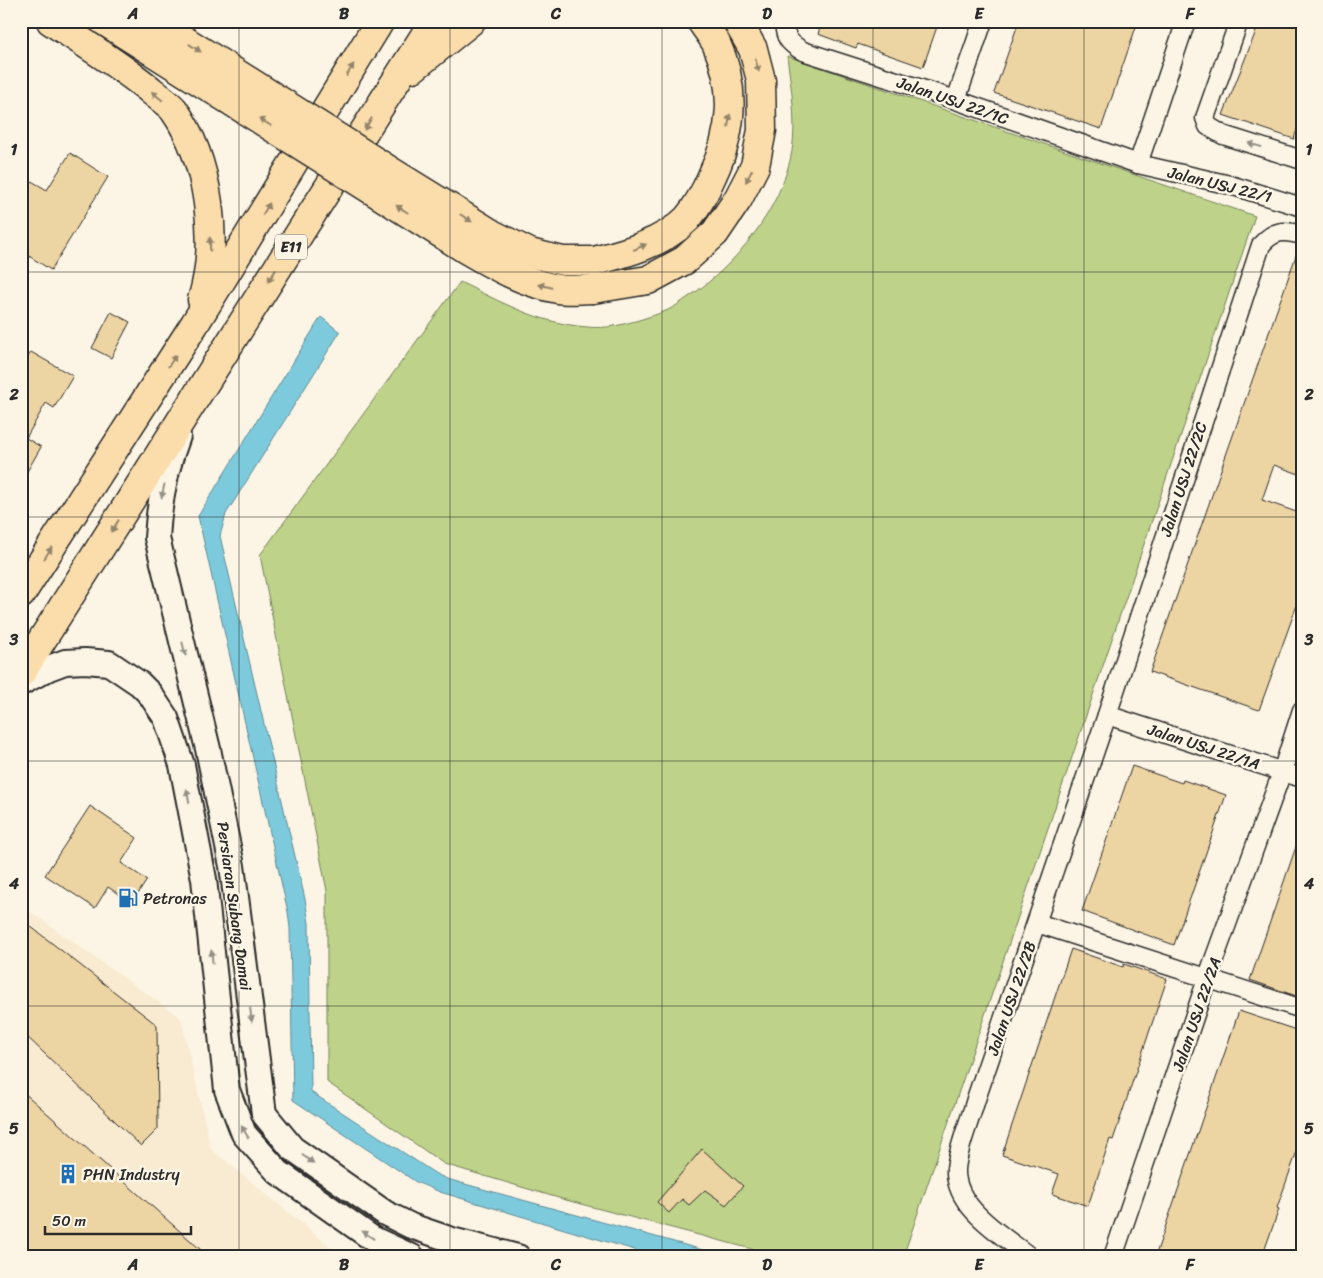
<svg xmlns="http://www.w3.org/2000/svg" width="1323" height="1278" font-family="Sriracha,sans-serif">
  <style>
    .built { fill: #f8ebd1 }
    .green { fill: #bed389; stroke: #747f5a }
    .water { fill: #7ecadd; stroke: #5d8a96 }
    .building { fill: #edd4a3; stroke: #2b2b2b }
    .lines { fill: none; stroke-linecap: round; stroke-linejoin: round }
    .street-casing { stroke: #2b2b2b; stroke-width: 21 }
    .secondary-casing { stroke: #2b2b2b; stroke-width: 28 }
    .highway-casing { stroke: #2b2b2b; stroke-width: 31 }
    .street { stroke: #fcf5e5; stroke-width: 18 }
    .secondary { stroke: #fcf5e5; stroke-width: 24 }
    .highway { stroke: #fbddab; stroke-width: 28 }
    .highway-bridge-casing { stroke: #2b2b2b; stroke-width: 31; stroke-linecap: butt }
    .highway-bridge { stroke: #fbddab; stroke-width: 28 }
    .oneway { fill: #93846b }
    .oneway2 { fill: #949088 }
    .grid { fill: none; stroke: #2b2b2b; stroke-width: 1; stroke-opacity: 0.55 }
    .labels { text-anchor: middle; stroke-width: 5; stroke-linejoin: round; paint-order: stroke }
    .shield { fill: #fcf5e5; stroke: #6a6863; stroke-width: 1 }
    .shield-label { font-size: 15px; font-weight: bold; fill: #2b2b2b }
    .street-label { font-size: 16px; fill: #2b2b2b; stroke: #fcf5e5 }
    .poi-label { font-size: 16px; fill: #2b2b2b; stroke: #fcf5e5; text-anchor: start }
    .neatline { fill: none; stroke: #2b2b2b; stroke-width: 2 }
    .grid-label { font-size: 16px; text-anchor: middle; font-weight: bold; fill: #2b2b2b }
  </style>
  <rect width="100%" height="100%" fill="#fcf5e5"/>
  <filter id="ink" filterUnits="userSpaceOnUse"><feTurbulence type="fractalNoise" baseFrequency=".02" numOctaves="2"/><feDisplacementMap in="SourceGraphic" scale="10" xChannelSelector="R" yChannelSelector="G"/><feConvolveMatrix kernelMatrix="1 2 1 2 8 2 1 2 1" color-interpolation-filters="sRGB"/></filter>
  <g filter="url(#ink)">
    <path class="built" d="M 21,905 L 181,1018 L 211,1149 L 343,1257 L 21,1257 Z"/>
    <path class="green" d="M 787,56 L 1255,216 L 903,1257 L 782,1257 L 562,1199 L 444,1164 L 327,1082 L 327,891 L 260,555 L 460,282 C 503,303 538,323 587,327 C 606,329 621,325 639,320 C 648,317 659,314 668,310 C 675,307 681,302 687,298 C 735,267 782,208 792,151 C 797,119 791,88 787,56 Z"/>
    <path class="water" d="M 321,317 L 340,332 L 226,514 L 220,536 L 305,899 L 309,923 L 311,1092 L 436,1174 L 447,1179 L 728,1257 L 658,1257 L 440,1192 L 416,1182 L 293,1100 L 290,928 L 288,912 L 198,516 Z"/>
    <g class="building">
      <path d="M 822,21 L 939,21 L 923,67 L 858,44 L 856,48 L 818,34 Z"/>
      <path d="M 1019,21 L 1138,21 L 1101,129 L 994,93 Z"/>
      <path d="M 1260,21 L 1302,21 L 1302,114 L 1294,139 L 1223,115 Z"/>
      <path d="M 70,153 L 108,177 L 51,270 L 21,251 L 21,175 L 47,190 Z"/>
      <path d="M 1299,247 L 1302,248 L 1302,475 L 1274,465 L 1262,500 L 1302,514 L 1302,591 L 1259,710 L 1150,672 Z"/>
      <path d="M 111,312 L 130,322 L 111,358 L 92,348 Z"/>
      <path d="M 31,352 L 73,376 L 54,408 L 46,403 L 26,438 L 41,447 L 21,482 L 21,368 Z"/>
      <path d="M 1132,766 L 1182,783 L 1183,780 L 1226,795 L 1174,945 L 1082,911 Z"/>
      <path d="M 90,806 L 137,838 L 121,863 L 147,880 L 132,903 L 108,887 L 95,908 L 45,875 Z"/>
      <path d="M 1299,838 L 1302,838 L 1302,998 L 1250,980 Z"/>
      <path d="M 21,919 L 157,1025 L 158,1129 L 141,1146 L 21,1031 Z"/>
      <path d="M 1071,949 L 1123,967 L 1124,964 L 1167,979 L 1113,1140 L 1110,1139 L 1088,1206 L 1052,1194 L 1059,1174 L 1002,1155 Z"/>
      <path d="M 1239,1011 L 1302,1032 L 1302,1137 L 1277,1208 L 1279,1209 L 1262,1257 L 1155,1257 Z"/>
      <path d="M 21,1090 L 209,1257 L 21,1257 Z"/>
      <path d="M 702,1149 L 743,1186 L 726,1205 L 705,1190 L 689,1205 L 682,1199 L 669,1213 L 657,1202 Z"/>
    </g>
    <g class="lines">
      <defs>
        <g id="street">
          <path d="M 785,21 C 783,37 790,44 803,51 L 956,100 L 1138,164 L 1230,185 L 1302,207"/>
          <path d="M 1239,21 L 1205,118 L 1208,126 L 1223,135 L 1302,160"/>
          <path d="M 956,100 L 983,21"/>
          <path d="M 1138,164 L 1186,21"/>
          <path d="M 1107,715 L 1302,778"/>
          <path d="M 1037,923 L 1302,1009"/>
          <path d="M 1030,1257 C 1004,1236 954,1208 956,1169 C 958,1147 970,1121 976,1099 L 1107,715 L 1261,245 C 1274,230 1283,230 1302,235"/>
          <path d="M 1113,1257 L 1207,979 L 1282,772 L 1302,710"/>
        </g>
        <g id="secondary">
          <path d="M 178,436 C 165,469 159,504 157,538 L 208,749 L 232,866 L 264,1114 L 292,1148 L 385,1213 L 411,1226 L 452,1240 L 518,1257"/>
          <path d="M 21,683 L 49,668 L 65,662 L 85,661 L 109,663 L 140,684 L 150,694 L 166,718 L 182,765 L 204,879 L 227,1090 L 244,1134 L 278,1172 L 373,1239 L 412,1257"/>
        </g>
        <g id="highway">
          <path d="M 51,21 C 85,44 122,66 154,93 C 160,98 169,104 174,110 C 209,160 220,242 202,300"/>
          <path d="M 413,68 L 471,21"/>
          <path d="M 594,261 C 626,253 663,243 687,219 C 697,207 706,190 712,176 C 733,132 737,89 716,43 C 712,36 706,28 701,21"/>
          <path d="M 593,289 L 648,280 L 685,260 L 715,233 L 738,199 L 755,166 L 762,130 L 761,80 L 753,49 L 737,21"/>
          <path d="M 21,594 L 194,325 L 380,21"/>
          <path d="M 21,673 L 434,21"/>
        </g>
      </defs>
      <use href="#street" class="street-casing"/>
      <use href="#secondary" class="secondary-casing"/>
      <use href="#highway" class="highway-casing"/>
      <use href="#street" class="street"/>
      <use href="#secondary" class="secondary"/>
      <use href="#highway" class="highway"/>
      <defs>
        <g id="highway-bridge">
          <path d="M 104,21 L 467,250 C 496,267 525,283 558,289 C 569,291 582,289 593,289"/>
          <path d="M 154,21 L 392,172 L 492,234 L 530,253 L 563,261 L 594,261"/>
        </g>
      </defs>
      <use href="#highway-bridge" class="highway-bridge-casing"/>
      <use href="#highway-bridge" class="highway-bridge"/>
    </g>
    <defs><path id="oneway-solid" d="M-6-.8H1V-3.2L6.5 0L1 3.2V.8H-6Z" transform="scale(1.25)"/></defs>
    <g class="oneway">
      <use href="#oneway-solid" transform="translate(195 48) rotate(33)"/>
      <use href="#oneway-solid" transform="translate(757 65) rotate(75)"/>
      <use href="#oneway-solid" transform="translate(350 70) rotate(-59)"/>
      <use href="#oneway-solid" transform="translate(157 96) rotate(-140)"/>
      <use href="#oneway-solid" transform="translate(729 121) rotate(-83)"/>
      <use href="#oneway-solid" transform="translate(265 122) rotate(-148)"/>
      <use href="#oneway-solid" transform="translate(368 124) rotate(122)"/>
      <use href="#oneway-solid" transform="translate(749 176) rotate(117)"/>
      <use href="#oneway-solid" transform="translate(266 209) rotate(-59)"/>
      <use href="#oneway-solid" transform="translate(402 209) rotate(-148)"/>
      <use href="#oneway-solid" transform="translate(466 218) rotate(32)"/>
      <use href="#oneway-solid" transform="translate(210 244) rotate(-91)"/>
      <use href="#oneway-solid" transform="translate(640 247) rotate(-24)"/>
      <use href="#oneway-solid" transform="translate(272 276) rotate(122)"/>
      <use href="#oneway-solid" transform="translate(545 286) rotate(-166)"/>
      <use href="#oneway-solid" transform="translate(172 361) rotate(-57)"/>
      <use href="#oneway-solid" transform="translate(115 526) rotate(122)"/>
      <use href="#oneway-solid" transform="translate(48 553) rotate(-57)"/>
    </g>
    <g class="oneway2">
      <use href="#oneway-solid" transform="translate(1255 145) rotate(-162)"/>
      <use href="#oneway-solid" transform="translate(163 491) rotate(102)"/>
      <use href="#oneway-solid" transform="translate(184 649) rotate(76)"/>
      <use href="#oneway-solid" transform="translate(188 796) rotate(-101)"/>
      <use href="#oneway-solid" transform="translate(212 957) rotate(-96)"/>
      <use href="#oneway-solid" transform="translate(251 1015) rotate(83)"/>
      <use href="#oneway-solid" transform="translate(245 1132) rotate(-121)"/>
      <use href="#oneway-solid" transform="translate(308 1159) rotate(35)"/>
      <use href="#oneway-solid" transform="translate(368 1235) rotate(-146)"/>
    </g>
  </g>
  <path class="grid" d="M 239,21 L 239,1257M 450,21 L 450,1257M 662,21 L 662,1257M 873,21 L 873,1257M 1084,21 L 1084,1257M 21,272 L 1302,272M 21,517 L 1302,517M 21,761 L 1302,761M 21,1006 L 1302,1006"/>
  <defs>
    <symbol id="fuel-bare" viewBox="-9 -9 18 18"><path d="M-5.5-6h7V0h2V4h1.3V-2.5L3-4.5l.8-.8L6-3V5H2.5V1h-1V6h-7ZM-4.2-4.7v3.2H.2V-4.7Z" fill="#1f6fb2" stroke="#fcf5e5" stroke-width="2.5" paint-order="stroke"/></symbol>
    <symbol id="building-bare" viewBox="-9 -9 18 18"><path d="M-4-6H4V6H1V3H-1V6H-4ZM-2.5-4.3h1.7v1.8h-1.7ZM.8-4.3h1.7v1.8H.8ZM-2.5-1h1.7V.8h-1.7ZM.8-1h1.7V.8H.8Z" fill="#1f6fb2" stroke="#fcf5e5" stroke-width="2.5" paint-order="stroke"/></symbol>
  </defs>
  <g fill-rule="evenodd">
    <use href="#fuel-bare" x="114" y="884" width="28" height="28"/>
    <use href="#building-bare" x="54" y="1160" width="28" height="28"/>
  </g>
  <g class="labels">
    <rect class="shield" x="275" y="234.5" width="32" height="25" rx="4"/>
    <g class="shield-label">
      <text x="291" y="252">E11</text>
    </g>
    <g class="street-label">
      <text transform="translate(953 100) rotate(19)" y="6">Jalan USJ 22/1C</text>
      <text transform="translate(1220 184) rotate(14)" y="6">Jalan USJ 22/1</text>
      <text transform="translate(1183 479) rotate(-72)" y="6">Jalan USJ 22/2C</text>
      <text transform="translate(1204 746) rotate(18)" y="6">Jalan USJ 22/1A</text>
      <text transform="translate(235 906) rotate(82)" y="6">Persiaran Subang Damai</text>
      <text transform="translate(1011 998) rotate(-71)" y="6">Jalan USJ 22/2B</text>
      <text transform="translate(1196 1014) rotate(-71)" y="6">Jalan USJ 22/2A</text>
    </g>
    <g class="poi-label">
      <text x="143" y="904">Petronas</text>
      <text x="83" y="1180">PHN Industry</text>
    </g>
  </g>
  <rect width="1323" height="1278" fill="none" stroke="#fcf5e5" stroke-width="55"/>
  <path d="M45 1226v8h146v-8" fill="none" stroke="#2b2b2b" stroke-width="2.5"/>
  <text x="52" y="1226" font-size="15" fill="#2b2b2b" stroke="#fcf5e5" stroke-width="4" paint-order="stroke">50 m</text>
  <rect x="28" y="28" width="1268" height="1222" class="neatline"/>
  <g class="grid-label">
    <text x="133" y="19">A</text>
    <text x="344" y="19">B</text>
    <text x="556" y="19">C</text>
    <text x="767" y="19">D</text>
    <text x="979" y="19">E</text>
    <text x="1190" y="19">F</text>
    <text x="14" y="155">1</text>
    <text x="1309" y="155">1</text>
    <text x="14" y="400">2</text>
    <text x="1309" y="400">2</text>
    <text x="14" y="645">3</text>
    <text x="1309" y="645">3</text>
    <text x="14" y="889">4</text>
    <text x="1309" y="889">4</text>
    <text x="14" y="1134">5</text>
    <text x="1309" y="1134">5</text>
    <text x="133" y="1270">A</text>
    <text x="344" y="1270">B</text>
    <text x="556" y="1270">C</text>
    <text x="767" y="1270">D</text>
    <text x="979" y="1270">E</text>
    <text x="1190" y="1270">F</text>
  </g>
</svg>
